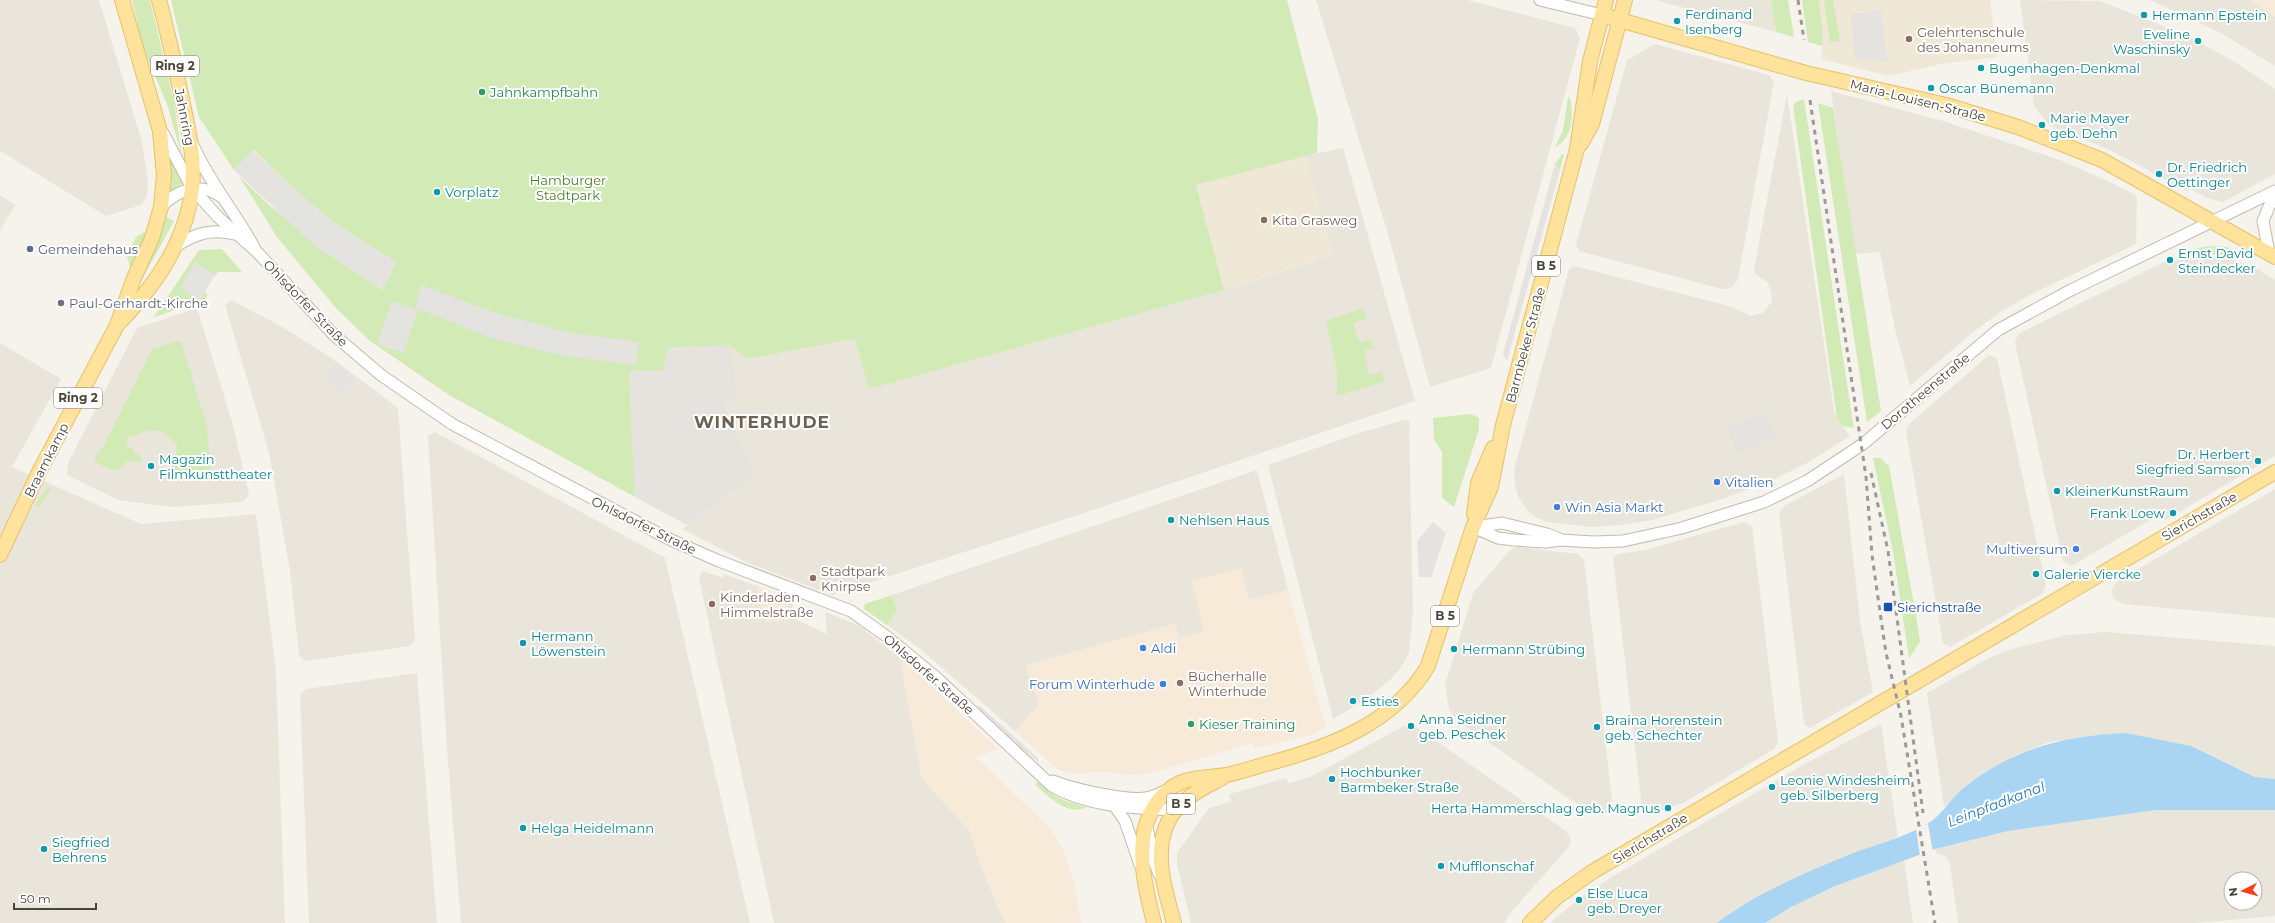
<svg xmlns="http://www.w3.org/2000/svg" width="2275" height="923" font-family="Montserrat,sans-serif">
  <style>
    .residential { fill: #eae5da; fill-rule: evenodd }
    .commercial { fill: #f7ead8 }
    .industrial { fill: #e6e2dd }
    .education { fill: #efe8d6 }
    .green { fill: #d2eab5 }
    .parking { fill: #e5e3e0 }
    .water { fill: #a9d4f2 }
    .pier { fill: #f6f3ec }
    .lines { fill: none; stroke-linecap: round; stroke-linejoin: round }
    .minor-casing { stroke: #c2bbae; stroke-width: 13 }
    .major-casing { stroke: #e6c16a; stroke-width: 16 }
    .minor { stroke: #fff; stroke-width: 11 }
    .major { stroke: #ffe39c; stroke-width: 14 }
    .rail { stroke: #9a9a9a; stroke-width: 3; stroke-dasharray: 5 5; stroke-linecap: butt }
    .culture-dot { fill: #0f9aa8; stroke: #fff; stroke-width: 1.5 }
    .education-dot { fill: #8d6e63; stroke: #fff; stroke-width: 1.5 }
    .leisure-dot { fill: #2e9e5b; stroke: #fff; stroke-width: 1.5 }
    .service-dot { fill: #5c6f8a; stroke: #fff; stroke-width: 1.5 }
    .worship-dot { fill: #6b7280; stroke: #fff; stroke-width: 1.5 }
    .shop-dot { fill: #3f7fe0; stroke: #fff; stroke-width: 1.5 }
    .transit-dot { fill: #1a4fb4; stroke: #fff; stroke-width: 1.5 }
    .labels { text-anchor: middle; stroke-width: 4; stroke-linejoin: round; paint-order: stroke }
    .shield { fill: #fff; stroke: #817c74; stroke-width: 1 }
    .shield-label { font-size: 12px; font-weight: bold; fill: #4b4439 }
    .culture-label { font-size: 13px; fill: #0d838f; stroke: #fff; text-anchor: start }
    .education-label { font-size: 13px; fill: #785e54; stroke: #fff; text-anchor: start }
    .leisure-label { font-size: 13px; fill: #27864d; stroke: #fff; text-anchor: start }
    .street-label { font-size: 13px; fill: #4b4439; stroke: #fff }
    .park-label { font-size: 13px; fill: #4a7f2a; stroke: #fff }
    .service-label { font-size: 13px; fill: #4e5e75; stroke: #fff; text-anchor: start }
    .worship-label { font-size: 13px; fill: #5b616d; stroke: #fff; text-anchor: start }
    .shop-label { font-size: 13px; fill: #366cbe; stroke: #fff; text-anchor: start }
    .transit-label { font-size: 13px; fill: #164399; stroke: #fff; text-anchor: start }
    .water-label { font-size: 14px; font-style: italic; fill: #2e7ab2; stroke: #fff }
    .district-label { font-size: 17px; font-weight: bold; letter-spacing: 1px; fill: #6e6250; stroke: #fff }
  </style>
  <rect width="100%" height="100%" fill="#f6f3ec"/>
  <g class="residential">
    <path d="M 0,0 L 99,0 L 142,142 L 148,180 L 147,196 L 141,205 L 106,216 L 0,151 Z"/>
    <path d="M 1316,0 L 1467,0 L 1575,28 L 1580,38 L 1491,368 L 1430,387 L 1387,231 Z"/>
    <path d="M 1659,0 L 1771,0 L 1776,32 L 1658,1 Z"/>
    <path d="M 2020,0 L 2100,1 L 2186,35 L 2237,63 L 2263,81 L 2275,89 L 2275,174 L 2223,202 L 2207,198 L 2189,188 L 2187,191 L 2112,151 L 2049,125 L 2034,106 Z"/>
    <path d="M 2150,0 L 2249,0 L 2275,17 L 2275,66 L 2219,32 Z"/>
    <path d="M 1655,44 L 1769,75 L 1774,82 L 1738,279 L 1732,287 L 1726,289 L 1722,289 L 1579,251 L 1576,245 L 1627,60 Z"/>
    <path d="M 1831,91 L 1943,121 L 2060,160 L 2110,182 L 2137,196 L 2136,244 L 2028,296 L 1999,313 L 1973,332 L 1910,386 L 1895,329 L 1880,252 L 1855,254 Z"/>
    <path d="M 1787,94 L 1834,411 L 1837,419 L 1850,436 L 1809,462 L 1777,478 L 1723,499 L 1652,520 L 1620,525 L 1591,527 L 1547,522 L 1535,517 L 1526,509 L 1518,496 L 1515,485 L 1514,470 L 1569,269 L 1575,266 L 1732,307 L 1751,316 L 1763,313 L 1772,301 L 1771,291 L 1767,282 L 1755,274 L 1754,269 Z"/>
    <path d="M 1343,148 L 1415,401 L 1078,515 L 832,595 L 746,562 L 682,529 L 756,475 L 724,402 L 732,369 L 730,345 L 747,359 L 856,339 L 869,389 L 1224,290 L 1332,255 L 1305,156 Z"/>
    <path d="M 0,195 L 15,205 L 0,231 Z"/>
    <path d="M 2194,256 L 2233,260 L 2259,270 L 2275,280 L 2275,456 L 2165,520 L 2161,514 L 2071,566 L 2063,561 L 2015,343 L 2018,334 L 2162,263 Z"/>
    <path d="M 231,300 L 281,326 L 333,359 L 398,408 L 415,640 L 410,646 L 305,661 L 299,655 L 290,571 L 269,452 L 225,305 Z"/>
    <path d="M 197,308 L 233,425 L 249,495 L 243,502 L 171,507 L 118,500 L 67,475 L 68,463 L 137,328 Z"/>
    <path d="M 0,343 L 61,379 L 12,467 L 141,524 L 256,514 L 276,671 L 285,923 L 0,923 Z"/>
    <path d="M 1989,355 L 1997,358 L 2046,585 L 2043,593 L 1950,647 L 1943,643 L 1906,432 L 1908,425 Z"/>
    <path d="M 1404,420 L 1409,420 L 1413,612 L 1409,653 L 1402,666 L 1391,679 L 1365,700 L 1333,719 L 1268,465 L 1359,433 Z"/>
    <path d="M 435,432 L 665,558 L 750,923 L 461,923 L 447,749 L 428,436 Z"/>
    <path d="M 1257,470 L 1288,590 L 1249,600 L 1241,569 L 1192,581 L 1205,631 L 1179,638 L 1175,624 L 1026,665 L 1039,705 L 1015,731 L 920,649 L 887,625 L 897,611 L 892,595 Z"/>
    <path d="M 1844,474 L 1860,621 L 1873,692 L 1810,728 L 1804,724 L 1779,513 L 1784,506 Z"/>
    <path d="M 2275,489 L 2275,618 L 2123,604 L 2113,598 L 2112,589 L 2116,582 Z"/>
    <path d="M 1744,522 L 1752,526 L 1778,741 L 1774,749 L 1683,803 L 1649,814 L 1642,808 L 1613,558 L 1618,554 L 1645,550 Z"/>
    <path d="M 1517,547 L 1578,554 L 1584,560 L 1613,808 L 1608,814 L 1590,809 L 1571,800 L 1458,721 L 1449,710 L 1445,685 L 1473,593 L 1510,550 Z"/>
    <path d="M 702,571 L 724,578 L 723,574 L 757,586 L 765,623 L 789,619 L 787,597 L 792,599 L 795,619 L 827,634 L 825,612 L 858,625 L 900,658 L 922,779 L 970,831 L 980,864 L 1005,923 L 774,923 L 699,578 Z"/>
    <path d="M 2105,632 L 2275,646 L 2275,779 L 2256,777 L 2191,746 L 2126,733 L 2049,742 L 2016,755 L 1983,773 L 1961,790 L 1944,807 L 1927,693 L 1987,659 L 2008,650 L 2067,635 Z"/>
    <path d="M 417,673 L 437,923 L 309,923 L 300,695 L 306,689 Z"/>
    <path d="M 1881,724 L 1898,837 L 1846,856 L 1778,886 L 1717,923 L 1550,923 L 1581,897 L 1615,875 L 1810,761 Z"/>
    <path d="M 1404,726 L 1416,727 L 1566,831 L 1570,836 L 1571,843 L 1568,848 L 1512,911 L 1504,923 L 1191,923 L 1177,864 L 1177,853 L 1209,808 L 1231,802 L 1229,794 L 1286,778 L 1289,783 L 1312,776 Z"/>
    <path d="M 2156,810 L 2275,810 L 2275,916 L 2195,923 L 1958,923 L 1950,864 L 1945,856 L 1936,853 L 1935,849 L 2008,831 ZM 2231,879 L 2255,879 L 2255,903 L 2231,903 Z"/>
    <path d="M 1904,860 L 1913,923 L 1765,923 L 1791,907 L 1835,886 Z"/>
  </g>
  <g class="commercial">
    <path d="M 2249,0 L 2275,0 L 2275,17 L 2255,4 Z"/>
    <path d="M 1241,568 L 1249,600 L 1288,590 L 1326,728 L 1310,735 L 1255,748 L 1253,743 L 1151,773 L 1130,775 L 1103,772 L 1072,774 L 1057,769 L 1015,731 L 1039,705 L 1026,665 L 1175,624 L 1179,638 L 1204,631 L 1192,581 Z"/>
    <path d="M 757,586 L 787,597 L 789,619 L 765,623 Z"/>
    <path d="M 900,658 L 910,666 L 998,749 L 976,757 L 1049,827 L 1062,847 L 1074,882 L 1081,923 L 1005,923 L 980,864 L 970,831 L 922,779 Z"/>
  </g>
  <path class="industrial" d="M 730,345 L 737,396 L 724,403 L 756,475 L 687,525 L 635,497 L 629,371 L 664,370 L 668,348 Z"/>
  <g class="education">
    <path d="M 1819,0 L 1990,0 L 1997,57 L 1941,64 L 1889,76 L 1821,59 L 1823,32 Z"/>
    <path d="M 1305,156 L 1332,255 L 1224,290 L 1196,185 Z"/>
  </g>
  <g class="green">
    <path d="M 132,0 L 150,0 L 174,102 L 182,157 L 167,104 L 143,48 Z"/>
    <path d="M 171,0 L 1287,0 L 1318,119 L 1317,153 L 1196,185 L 1224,290 L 869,389 L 855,339 L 747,359 L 730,345 L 668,348 L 664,370 L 629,371 L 635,497 L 449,395 L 370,341 L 335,307 L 277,237 L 239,176 L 270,206 L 383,290 L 396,262 L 337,225 L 290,186 L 254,150 L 234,170 L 199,117 Z"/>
    <path d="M 1771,0 L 1788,0 L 1794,37 L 1776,32 Z"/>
    <path d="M 1802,0 L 1819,0 L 1823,32 L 1822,46 L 1808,42 Z"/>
    <path d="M 1824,0 L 1833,0 L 1840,41 L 1830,42 Z"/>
    <path d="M 1568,97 L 1570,99 C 1574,115 1573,139 1555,147 L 1563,130 Z"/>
    <path d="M 1804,99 L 1852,417 L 1854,428 L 1842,426 L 1837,419 L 1793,106 L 1796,102 Z"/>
    <path d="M 1818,103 L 1833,108 L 1881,411 L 1867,422 Z"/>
    <path d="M 1562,154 L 1564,154 L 1560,170 L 1555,164 Z"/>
    <path d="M 169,157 L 183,183 L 169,193 Z"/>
    <path d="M 166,217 L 174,221 L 139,285 L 138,284 L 154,251 Z"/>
    <path d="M 148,230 L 131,270 L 127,257 L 136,237 Z"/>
    <path d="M 2208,246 L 2227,247 L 2235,253 L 2232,258 L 2210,254 L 2191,254 L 2191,250 Z"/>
    <path d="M 222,249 L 242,272 L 218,272 L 215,275 L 195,263 L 200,300 L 205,292 L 207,295 L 206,300 L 154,317 L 199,250 Z"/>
    <path d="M 1363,308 L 1366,319 L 1353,324 L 1359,343 L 1371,339 L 1374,348 L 1364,351 L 1369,375 L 1382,372 L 1384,382 L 1337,396 L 1337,371 L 1326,321 Z"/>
    <path d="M 178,341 L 181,342 L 207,426 L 211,478 L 184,480 L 171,466 L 171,459 L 163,459 L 173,455 L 173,457 L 176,457 L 177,443 C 171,442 167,433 159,431 C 145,427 139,437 129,436 L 128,439 L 126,440 L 126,447 L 131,447 L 135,453 L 141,456 L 141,463 L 127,461 C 124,464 120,469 117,470 C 112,472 96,463 94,459 L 104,445 L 152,349 Z"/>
    <path d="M 1471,414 L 1479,418 L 1479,429 L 1454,507 L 1442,498 L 1442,452 L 1434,439 L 1433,418 Z"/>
    <path d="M 1873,458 L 1880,458 L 1889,466 L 1917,621 L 1920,642 L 1909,658 L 1893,552 Z"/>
    <path d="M 47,488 L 51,488 L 39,508 L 36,506 L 38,499 Z"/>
    <path d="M 892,595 L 897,611 L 887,625 L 864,609 L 865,604 Z"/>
    <path d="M 1037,781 C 1056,798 1062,801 1086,807 C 1069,817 1047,796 1036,785 Z"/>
  </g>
  <g class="parking">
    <path d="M 1881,10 L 1887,62 L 1854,58 L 1851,14 Z"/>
    <path d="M 253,150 L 290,186 L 337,225 L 396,262 L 383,290 L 316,247 L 234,170 Z"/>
    <path d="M 1555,164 L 1560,170 L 1507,361 L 1503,354 Z"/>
    <path d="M 195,263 L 215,275 L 200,300 L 180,288 Z"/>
    <path d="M 421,285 L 496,313 L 566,332 L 639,342 L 636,365 L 564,356 L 491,338 L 415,307 Z"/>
    <path d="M 392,301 L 418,310 L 403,353 L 377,344 Z"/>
    <path d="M 335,363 L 354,376 L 343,393 L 324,380 Z"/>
    <path d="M 1765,412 L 1776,437 L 1736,455 L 1729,429 Z"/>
    <path d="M 1433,522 L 1446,533 L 1431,577 L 1419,577 L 1417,541 Z"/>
    <path d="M 980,706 L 1038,758 L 1038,762 L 1006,736 L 975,707 Z"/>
  </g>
  <path class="water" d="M 2126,733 L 2191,746 L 2255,777 L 2275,779 L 2275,810 L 2156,810 L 2008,831 L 1935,849 L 1835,886 L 1791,907 L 1765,923 L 1717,923 C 1755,894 1802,874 1846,856 C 1872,845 1902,839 1927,824 C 1940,817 1950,800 1961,790 C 2010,749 2063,736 2126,733 Z"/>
  <path class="pier" d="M 1928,824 L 1933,852 L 1920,856 L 1916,829 Z"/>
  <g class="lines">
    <defs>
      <g id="minor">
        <path d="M 1540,0 L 1602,15"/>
        <path d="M 163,133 L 192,188 L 218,217 L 257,252 L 334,335 L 381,375 L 452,424 L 669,539 L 719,561 L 851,611 L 886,636 L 938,679 L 1052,786 C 1088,807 1134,808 1175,810"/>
        <path d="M 193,145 C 209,182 235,212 254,247"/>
        <path d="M 161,207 C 178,189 200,182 222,197"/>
        <path d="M 175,247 C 194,234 211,228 234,234"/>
        <path d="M 2269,253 L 2263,221 L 2275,192"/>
        <path d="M 1473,527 L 1498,538 L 1514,540 L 1546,542 L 1560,540 L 1594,542 L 1623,541 L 1682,528 L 1764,502 L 1807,481 L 1863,444 L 1998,330 L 2071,290 L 2275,191"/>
        <path d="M 1474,527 L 1502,523 L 1547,534 L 1560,539"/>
        <path d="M 1053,781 C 1073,789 1126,801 1146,798 C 1153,797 1160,793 1167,790"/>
        <path d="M 1114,805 L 1125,821 L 1140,865"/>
        <path d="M 1148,831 L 1152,855 L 1159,874"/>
      </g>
      <g id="major">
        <path d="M 1602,15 L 1806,73 L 1946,105 L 2018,127 L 2102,160 L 2275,257"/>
        <path d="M 1581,144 L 1592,124 L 1625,0"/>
        <path d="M 120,322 C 155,286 187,239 192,188 C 195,159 189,132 183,104 C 176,69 168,34 159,0"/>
        <path d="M 1474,514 L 1478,483 L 1493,448"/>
        <path d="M 0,555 L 40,470 L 117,325 L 134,278 L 152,238 L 161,207 L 164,176 L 160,131 L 122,0"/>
        <path d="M 1154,923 C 1143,878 1128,822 1171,788 C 1187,776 1208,778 1226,775 C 1241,772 1255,767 1270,763 C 1330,747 1394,723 1428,666 L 1473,527 L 1491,487 L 1503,425 L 1577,149 L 1590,61 L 1606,0"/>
        <path d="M 1174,923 C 1163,882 1147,836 1183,802 C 1194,792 1209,785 1222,778"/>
        <path d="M 1530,923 L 1557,897 L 1592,872 L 2275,472"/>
      </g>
    </defs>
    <use href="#minor" class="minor-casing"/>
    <use href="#major" class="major-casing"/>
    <use href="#minor" class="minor"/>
    <use href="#major" class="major"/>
    <g class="rail">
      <path d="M 1798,0 L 1804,40"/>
      <path d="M 1810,100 L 1866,477 L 1872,555 L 1880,612 L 1886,653 L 1901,716 L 1935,923"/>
      <path d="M 1871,473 L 1888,551 L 1923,813"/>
    </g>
  </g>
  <g class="culture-dot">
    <circle cx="2144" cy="15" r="4"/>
    <circle cx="1677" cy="21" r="4"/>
    <circle cx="2198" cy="41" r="4"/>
    <circle cx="1981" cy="68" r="4"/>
    <circle cx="1931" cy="88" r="4"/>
    <circle cx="2042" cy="125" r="4"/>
    <circle cx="2159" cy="174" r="4"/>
    <circle cx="437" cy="192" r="4"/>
    <circle cx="2170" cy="260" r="4"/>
    <circle cx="2258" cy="461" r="4"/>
    <circle cx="151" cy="466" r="4"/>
    <circle cx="2057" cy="491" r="4"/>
    <circle cx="2173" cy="513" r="4"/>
    <circle cx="1171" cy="520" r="4"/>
    <circle cx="2036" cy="574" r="4"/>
    <circle cx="523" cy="643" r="4"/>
    <circle cx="1454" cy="649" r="4"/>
    <circle cx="1353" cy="701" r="4"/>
    <circle cx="1411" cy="726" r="4"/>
    <circle cx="1597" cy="727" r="4"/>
    <circle cx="1332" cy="779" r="4"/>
    <circle cx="1772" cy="787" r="4"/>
    <circle cx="1668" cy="808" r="4"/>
    <circle cx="523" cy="828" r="4"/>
    <circle cx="44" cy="849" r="4"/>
    <circle cx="1441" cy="866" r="4"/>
    <circle cx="1579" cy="900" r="4"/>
  </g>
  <g class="education-dot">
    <circle cx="1909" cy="39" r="4"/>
    <circle cx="1264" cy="220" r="4"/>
    <circle cx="813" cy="578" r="4"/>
    <circle cx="712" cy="604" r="4"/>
    <circle cx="1180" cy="683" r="4"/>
  </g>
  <g class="leisure-dot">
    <circle cx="482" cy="92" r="4"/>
    <circle cx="1191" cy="724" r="4"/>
  </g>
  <circle class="service-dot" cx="30" cy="249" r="4"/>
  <circle class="worship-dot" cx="61" cy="303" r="4"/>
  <g class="shop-dot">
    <circle cx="1717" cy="482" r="4"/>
    <circle cx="1557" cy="507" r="4"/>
    <circle cx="2076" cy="549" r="4"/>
    <circle cx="1143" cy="648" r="4"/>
    <circle cx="1163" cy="684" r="4"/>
  </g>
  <rect class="transit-dot" x="1883" y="602" width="10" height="10" rx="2"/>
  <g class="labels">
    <g class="shield">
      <rect x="151" y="56" width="48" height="20" rx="3"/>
      <rect x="1532" y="256" width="28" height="20" rx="3"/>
      <rect x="54" y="388" width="48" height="20" rx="3"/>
      <rect x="1431" y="606" width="28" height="20" rx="3"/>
      <rect x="1167" y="794" width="28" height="20" rx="3"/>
    </g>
    <g class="shield-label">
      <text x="175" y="70">Ring 2</text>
      <text x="1546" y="270">B 5</text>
      <text x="78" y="402">Ring 2</text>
      <text x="1445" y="620">B 5</text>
      <text x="1181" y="808">B 5</text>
    </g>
    <g class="culture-label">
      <text x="1685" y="19">Ferdinand<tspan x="1685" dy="15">Isenberg</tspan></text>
      <text x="2152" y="20">Hermann Epstein</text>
      <text x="2190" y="39" text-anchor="end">Eveline<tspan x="2190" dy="15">Waschinsky</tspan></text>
      <text x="1989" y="73">Bugenhagen-Denkmal</text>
      <text x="1939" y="93">Oscar Bünemann</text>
      <text x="2050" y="123">Marie Mayer<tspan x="2050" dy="15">geb. Dehn</tspan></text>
      <text x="2167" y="172">Dr. Friedrich<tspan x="2167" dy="15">Oettinger</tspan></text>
      <text x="445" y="197">Vorplatz</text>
      <text x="2178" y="258">Ernst David<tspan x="2178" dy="15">Steindecker</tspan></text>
      <text x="2250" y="459" text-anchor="end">Dr. Herbert<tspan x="2250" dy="15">Siegfried Samson</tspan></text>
      <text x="159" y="464">Magazin<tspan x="159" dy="15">Filmkunsttheater</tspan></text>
      <text x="2065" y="496">KleinerKunstRaum</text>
      <text x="2165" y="518" text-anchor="end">Frank Loew</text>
      <text x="1179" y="525">Nehlsen Haus</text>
      <text x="2044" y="579">Galerie Viercke</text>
      <text x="531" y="641">Hermann<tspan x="531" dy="15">Löwenstein</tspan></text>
      <text x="1462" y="654">Hermann Strübing</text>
      <text x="1361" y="706">Esties</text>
      <text x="1419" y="724">Anna Seidner<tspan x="1419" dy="15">geb. Peschek</tspan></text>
      <text x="1605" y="725">Braina Horenstein<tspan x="1605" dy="15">geb. Schechter</tspan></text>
      <text x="1340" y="777">Hochbunker<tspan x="1340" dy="15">Barmbeker Straße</tspan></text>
      <text x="1780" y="785">Leonie Windesheim<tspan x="1780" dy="15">geb. Silberberg</tspan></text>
      <text x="1660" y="813" text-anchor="end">Herta Hammerschlag geb. Magnus</text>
      <text x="531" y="833">Helga Heidelmann</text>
      <text x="52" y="847">Siegfried<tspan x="52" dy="15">Behrens</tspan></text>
      <text x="1449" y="871">Mufflonschaf</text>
      <text x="1587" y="898">Else Luca<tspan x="1587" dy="15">geb. Dreyer</tspan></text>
    </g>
    <g class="education-label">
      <text x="1917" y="37">Gelehrtenschule<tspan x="1917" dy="15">des Johanneums</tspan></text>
      <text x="1272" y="225">Kita Grasweg</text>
      <text x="821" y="576">Stadtpark<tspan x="821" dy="15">Knirpse</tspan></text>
      <text x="720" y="602">Kinderladen<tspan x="720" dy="15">Himmelstraße</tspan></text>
      <text x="1188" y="681">Bücherhalle<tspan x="1188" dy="15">Winterhude</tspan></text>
    </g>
    <g class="leisure-label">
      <text x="490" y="97">Jahnkampfbahn</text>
      <text x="1199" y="729">Kieser Training</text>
    </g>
    <g class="street-label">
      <text transform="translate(1918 100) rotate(14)" y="5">Maria-Louisen-Straße</text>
      <text transform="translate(185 117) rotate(79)" y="5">Jahnring</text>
      <text transform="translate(306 303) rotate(46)" y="5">Ohlsdorfer Straße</text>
      <text transform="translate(1525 345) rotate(-75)" y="5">Barmbeker Straße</text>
      <text transform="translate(1925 391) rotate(-40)" y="5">Dorotheenstraße</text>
      <text transform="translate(46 460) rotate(-63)" y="5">Braamkamp</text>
      <text transform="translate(2199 516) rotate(-30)" y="5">Sierichstraße</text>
      <text transform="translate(644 525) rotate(26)" y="5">Ohlsdorfer Straße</text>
      <text transform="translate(929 674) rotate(41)" y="5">Ohlsdorfer Straße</text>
      <text transform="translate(1650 838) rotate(-31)" y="5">Sierichstraße</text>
    </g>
    <g class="park-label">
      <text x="568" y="185">Hamburger<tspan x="568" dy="15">Stadtpark</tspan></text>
    </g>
    <g class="service-label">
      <text x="38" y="254">Gemeindehaus</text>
    </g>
    <g class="worship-label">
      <text x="69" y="308">Paul-Gerhardt-Kirche</text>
    </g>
    <g class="shop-label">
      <text x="1725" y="487">Vitalien</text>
      <text x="1565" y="512">Win Asia Markt</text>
      <text x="2068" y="554" text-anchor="end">Multiversum</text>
      <text x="1151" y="653">Aldi</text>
      <text x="1155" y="689" text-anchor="end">Forum Winterhude</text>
    </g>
    <g class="transit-label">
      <text x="1897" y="612">Sierichstraße</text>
    </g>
    <g class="water-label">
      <text transform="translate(1996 804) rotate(-21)" y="5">Leinpfadkanal</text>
    </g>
    <g class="district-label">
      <text x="762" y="428">WINTERHUDE</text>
    </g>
  </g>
  <g transform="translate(2243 891) rotate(264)"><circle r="19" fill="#ffffff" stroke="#b7b4b0"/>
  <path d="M0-3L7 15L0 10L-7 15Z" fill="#fc3f1d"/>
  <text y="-6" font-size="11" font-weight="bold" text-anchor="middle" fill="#4b4439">N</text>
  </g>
  <path d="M14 903v6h82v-6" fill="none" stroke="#4b4439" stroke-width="2"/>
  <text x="20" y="903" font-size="12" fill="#4b4439" stroke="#ffffff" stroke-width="3" paint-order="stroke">50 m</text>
</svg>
